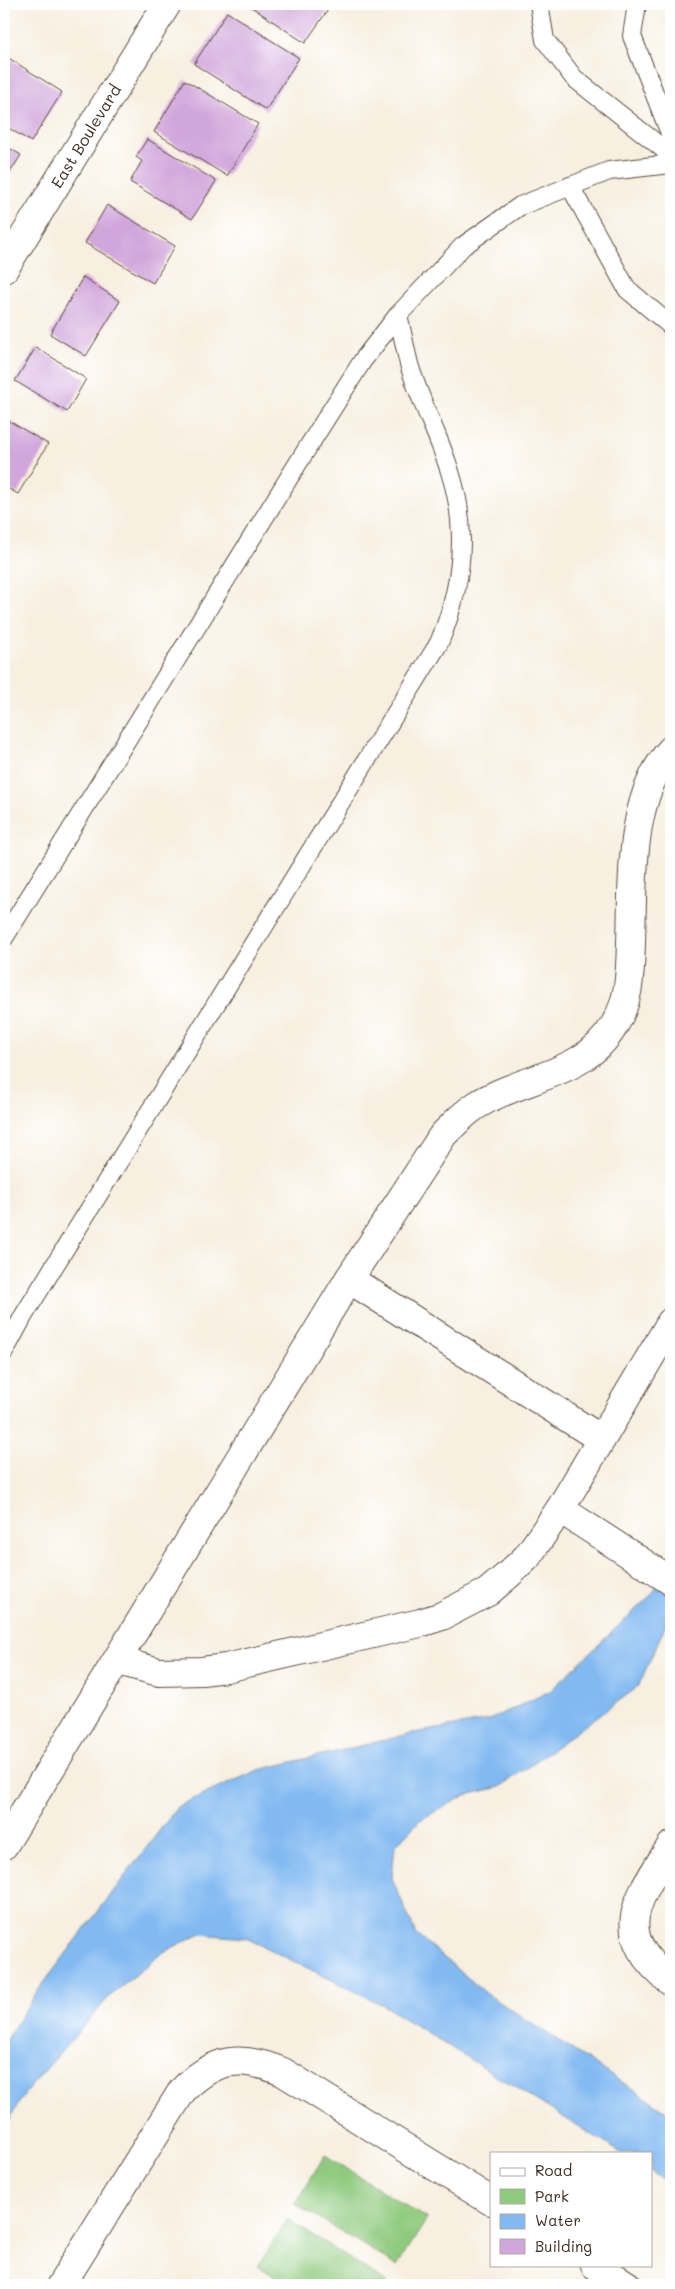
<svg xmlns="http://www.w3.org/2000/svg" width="675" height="2289" font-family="Mali,sans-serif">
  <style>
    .green { fill: #8fca7e; stroke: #657a4e }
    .water { fill: #81b9f1; stroke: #5e7288 }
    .building { fill: #d1a6db }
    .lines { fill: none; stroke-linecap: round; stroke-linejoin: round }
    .lane-casing { stroke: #57483b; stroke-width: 20 }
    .street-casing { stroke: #57483b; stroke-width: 30 }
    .lane { stroke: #fff; stroke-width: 18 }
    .street { stroke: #fff; stroke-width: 28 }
    .labels { text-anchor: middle; stroke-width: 5; stroke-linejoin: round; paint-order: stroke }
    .street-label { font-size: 16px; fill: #3b2a1e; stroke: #fff }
  </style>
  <rect width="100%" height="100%" fill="#fff"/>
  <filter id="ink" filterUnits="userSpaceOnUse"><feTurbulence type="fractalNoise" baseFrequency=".02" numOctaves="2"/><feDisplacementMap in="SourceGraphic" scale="10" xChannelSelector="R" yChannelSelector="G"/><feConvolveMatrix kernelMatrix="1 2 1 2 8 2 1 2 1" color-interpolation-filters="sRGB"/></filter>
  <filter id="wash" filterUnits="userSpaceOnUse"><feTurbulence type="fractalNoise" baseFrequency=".0096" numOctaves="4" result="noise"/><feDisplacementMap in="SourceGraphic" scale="20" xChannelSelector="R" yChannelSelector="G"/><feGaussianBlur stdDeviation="1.12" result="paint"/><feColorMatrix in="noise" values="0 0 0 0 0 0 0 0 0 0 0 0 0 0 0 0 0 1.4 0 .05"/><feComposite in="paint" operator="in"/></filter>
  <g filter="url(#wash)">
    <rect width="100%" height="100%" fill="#f7efdf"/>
    <g class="green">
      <path d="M 325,2155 L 427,2219 L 397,2266 L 295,2203 Z"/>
      <path d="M 287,2219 L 388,2283 L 387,2285 L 288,2285 L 258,2266 Z"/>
    </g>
    <path class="water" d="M 671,1561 L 671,1613 L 638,1687 L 500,1787 L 466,1795 L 420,1820 L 395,1846 L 392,1878 L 416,1934 L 487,1994 L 671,2114 L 671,2184 L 651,2172 L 651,2153 L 621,2153 L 381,2004 L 246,1938 L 199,1934 L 162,1953 L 110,1996 L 25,2093 L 4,2129 L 4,2042 L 37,1992 L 178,1806 L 258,1770 L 414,1733 L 489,1720 L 550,1691 L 653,1593 Z"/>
    <g id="blocks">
      <g class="building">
        <path d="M 247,4 L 332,4 L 305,43 Z"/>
        <path d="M 227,12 L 299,58 L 266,110 L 194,64 Z"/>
        <path d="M 4,55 L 62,92 L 31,142 L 4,125 Z"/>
        <path d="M 185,80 L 258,124 L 227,176 L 154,132 Z"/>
        <path d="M 147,139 L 216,181 L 192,219 L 130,182 L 142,161 L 136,157 Z"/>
        <path d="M 4,145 L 21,155 L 4,182 Z"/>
        <path d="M 107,205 L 175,246 L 153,283 L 85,243 Z"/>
        <path d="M 83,277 L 120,301 L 86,356 L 50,334 Z"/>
        <path d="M 36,347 L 86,379 L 67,412 L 15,381 Z"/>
        <path d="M 4,418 L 48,444 L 18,494 L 4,486 Z"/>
      </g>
    </g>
  </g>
  <g filter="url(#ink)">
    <use href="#blocks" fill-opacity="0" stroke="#57483b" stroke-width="1"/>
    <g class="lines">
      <defs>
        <g id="lane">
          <path d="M 539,4 L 545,40 L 574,78 L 671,155"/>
          <path d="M 637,4 L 632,36 L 671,136"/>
          <path d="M 570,186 L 627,289 L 671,326"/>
          <path d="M 4,938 L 308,447 L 363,360 L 398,315 L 463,246 L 520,206 L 609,171 L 671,164"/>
          <path d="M 4,1352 L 24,1315 L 439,643 C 462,588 469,533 451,475 C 440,437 420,402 409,364 C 405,348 402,331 398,315"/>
        </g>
        <g id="street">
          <path id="s1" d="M 4,269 L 167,4"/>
          <path d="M 349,1279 L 601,1439"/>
          <path d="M 560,1509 L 671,1581"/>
          <path d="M 118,1661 L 159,1672 L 202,1671 L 226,1668 L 420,1623 L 442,1616 L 488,1592 L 508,1575 L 527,1557 L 560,1509 L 671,1322"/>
          <path d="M 4,1845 L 349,1279 L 443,1135 C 454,1124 464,1113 477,1105 C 523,1076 586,1076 615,1024 C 630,999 630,972 631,943 C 633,883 628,798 671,750"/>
          <path d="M 671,1846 C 636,1901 610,1933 671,1982"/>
          <path d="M 595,2265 L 627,2285"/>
          <path d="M 61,2285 L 182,2091 C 214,2058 240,2054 283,2072 L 491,2201"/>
        </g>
      </defs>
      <use href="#lane" class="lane-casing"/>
      <use href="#street" class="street-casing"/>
      <use href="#lane" class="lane"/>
      <use href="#street" class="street"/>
    </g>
  </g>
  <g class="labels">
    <g class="street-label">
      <text dy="6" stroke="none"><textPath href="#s1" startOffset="156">East Boulevard</textPath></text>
    </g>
  </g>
  <rect width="675" height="2289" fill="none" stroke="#fff" stroke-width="20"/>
  <rect x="490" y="2152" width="162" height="115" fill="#ffffff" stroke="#b1aaa5"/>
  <rect x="500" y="2168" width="25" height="8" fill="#ffffff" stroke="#b1aaa5"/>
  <text x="535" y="2176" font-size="15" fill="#3b2a1e">Road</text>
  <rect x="500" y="2189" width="25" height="15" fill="#8fca7e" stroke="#b1aaa5"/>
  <text x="535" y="2202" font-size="15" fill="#3b2a1e">Park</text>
  <rect x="500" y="2214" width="25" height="15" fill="#81b9f1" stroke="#b1aaa5"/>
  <text x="535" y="2226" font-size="15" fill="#3b2a1e">Water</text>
  <rect x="500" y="2239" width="25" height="15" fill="#d1a6db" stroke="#b1aaa5"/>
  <text x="535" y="2252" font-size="15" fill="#3b2a1e">Building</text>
</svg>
